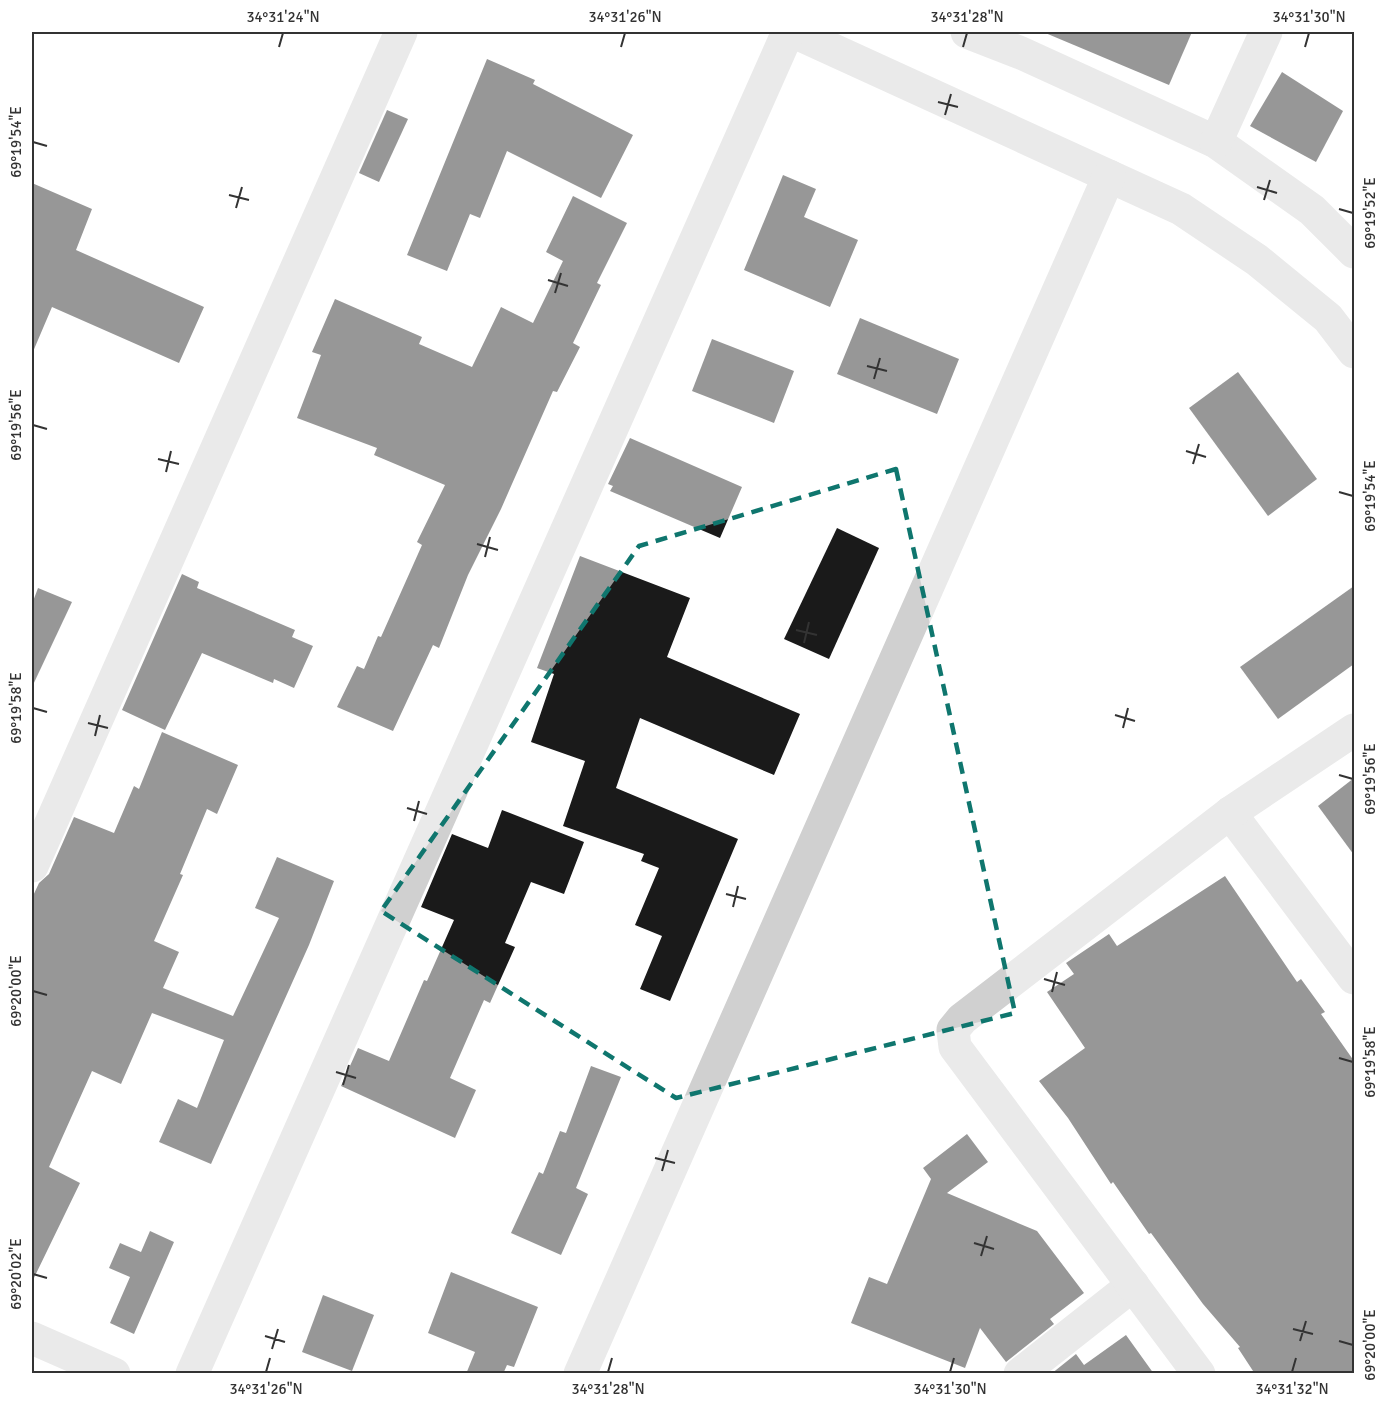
<svg xmlns="http://www.w3.org/2000/svg" width="1386" height="1405" font-family="Signika,sans-serif">
  <style>
    .building { fill: #1a1a1a }
    .lines { fill: none; stroke-linecap: round; stroke-linejoin: round }
    .street { stroke: #d0d0d0; stroke-width: 33 }
    .marked { fill: none; stroke: #0f766e; stroke-width: 4.5; stroke-dasharray: 12 8; stroke-linejoin: round }
    .ticks { fill: none; stroke: #333; stroke-width: 2 }
    .neatline { fill: none; stroke: #333; stroke-width: 2 }
    .ticks-label { font-size: 15px; text-anchor: middle; fill: #333 }
  </style>
  <rect width="100%" height="100%" fill="#fff"/>
  <g class="building">
    <path d="M 1043,32 L 1192,32 L 1169,85 Z"/>
    <path d="M 487,59 L 535,80 L 533,84 L 633,135 L 601,198 L 507,151 L 480,218 L 470,214 L 447,271 L 407,255 Z"/>
    <path d="M 1282,72 L 1343,111 L 1316,162 L 1250,126 Z"/>
    <path d="M 387,110 L 408,119 L 379,182 L 359,173 Z"/>
    <path d="M 783,175 L 816,189 L 804,217 L 858,240 L 830,307 L 744,270 Z"/>
    <path d="M 32,183 L 92,209 L 76,250 L 204,307 L 179,363 L 52,307 L 32,354 Z"/>
    <path d="M 573,196 L 627,223 L 597,283 L 601,285 L 573,343 L 580,347 L 557,392 L 553,391 L 501,509 L 468,575 L 439,648 L 433,645 L 393,731 L 337,707 L 357,666 L 364,669 L 378,636 L 381,637 L 422,545 L 417,542 L 445,485 L 374,455 L 377,448 L 297,418 L 321,355 L 312,352 L 335,299 L 422,337 L 419,344 L 472,367 L 501,307 L 533,323 L 563,261 L 546,252 Z"/>
    <path d="M 860,318 L 959,359 L 937,414 L 837,374 Z"/>
    <path d="M 712,339 L 794,371 L 774,423 L 692,391 Z"/>
    <path d="M 1238,372 L 1317,479 L 1268,516 L 1189,408 Z"/>
    <path d="M 630,438 L 742,487 L 720,538 L 610,491 L 613,486 L 608,484 Z"/>
    <path d="M 837,528 L 879,548 L 829,659 L 784,639 Z"/>
    <path d="M 580,556 L 690,598 L 667,657 L 800,714 L 774,775 L 640,718 L 616,788 L 738,839 L 670,1001 L 640,989 L 662,936 L 635,925 L 659,868 L 641,861 L 644,854 L 563,826 L 585,761 L 531,742 L 554,674 L 537,668 Z"/>
    <path d="M 182,574 L 199,582 L 197,588 L 295,630 L 292,637 L 313,646 L 294,688 L 274,679 L 273,683 L 202,653 L 165,730 L 122,710 Z"/>
    <path d="M 1354,586 L 1354,664 L 1278,719 L 1240,667 Z"/>
    <path d="M 38,588 L 72,602 L 32,687 L 32,604 Z"/>
    <path d="M 162,732 L 238,765 L 217,814 L 207,809 L 180,874 L 183,875 L 154,941 L 179,952 L 163,988 L 233,1016 L 279,918 L 255,908 L 277,857 L 334,881 L 309,945 L 211,1164 L 159,1142 L 178,1099 L 197,1108 L 224,1040 L 152,1013 L 121,1084 L 92,1071 L 49,1167 L 80,1183 L 32,1282 L 32,898 L 39,883 L 49,874 L 74,817 L 114,833 L 134,786 L 139,789 Z"/>
    <path d="M 1354,778 L 1354,855 L 1318,806 Z"/>
    <path d="M 502,810 L 584,842 L 564,894 L 531,882 L 505,943 L 515,947 L 490,1003 L 484,1000 L 450,1078 L 476,1090 L 455,1138 L 341,1086 L 358,1048 L 389,1061 L 424,980 L 427,981 L 454,920 L 421,907 L 452,834 L 488,848 Z"/>
    <path d="M 1225,876 L 1297,982 L 1301,979 L 1325,1012 L 1321,1014 L 1354,1061 L 1354,1374 L 1255,1374 L 1238,1348 L 1240,1347 L 1203,1304 L 1151,1233 L 1149,1234 L 1113,1182 L 1111,1184 L 1068,1118 L 1039,1081 L 1085,1048 L 1047,992 L 1074,974 L 1066,963 L 1109,934 L 1117,946 Z"/>
    <path d="M 591,1066 L 621,1077 L 576,1188 L 588,1194 L 561,1255 L 511,1233 L 539,1172 L 543,1174 L 560,1131 L 566,1133 Z"/>
    <path d="M 967,1134 L 988,1162 L 947,1193 L 1037,1231 L 1084,1293 L 1050,1319 L 1054,1324 L 1006,1362 L 980,1328 L 965,1368 L 851,1323 L 869,1277 L 887,1284 L 931,1179 L 923,1168 Z"/>
    <path d="M 150,1231 L 174,1242 L 134,1334 L 110,1323 L 130,1277 L 109,1268 L 120,1243 L 141,1252 Z"/>
    <path d="M 451,1272 L 538,1307 L 514,1367 L 507,1365 L 503,1374 L 466,1374 L 475,1352 L 428,1333 Z"/>
    <path d="M 323,1295 L 374,1315 L 352,1371 L 302,1352 Z"/>
    <path d="M 1126,1335 L 1154,1374 L 1051,1374 L 1076,1354 L 1084,1365 Z"/>
  </g>
  <g class="lines">
    <g class="street">
      <path d="M 794,32 L 1181,209 L 1257,260 L 1328,318 L 1354,352"/>
      <path d="M 967,32 L 1021,53 L 1216,142 L 1312,210 L 1354,252"/>
      <path d="M 1216,142 L 1266,32"/>
      <path d="M 1230,813 L 1354,978"/>
      <path d="M 32,866 L 401,32"/>
      <path d="M 32,1338 L 114,1374"/>
      <path d="M 192,1374 L 788,32"/>
      <path d="M 580,1374 L 1109,176"/>
      <path d="M 1020,1374 L 1133,1285"/>
      <path d="M 1199,1374 L 955,1047 L 953,1030 L 962,1019 L 1230,813 L 1354,730"/>
    </g>
  </g>
  <path d="M0 0H1386V1405H0ZM 896,469 L 1015,1013 L 676,1098 L 381,911 L 639,546 Z" fill="#fff" fill-opacity=".55" fill-rule="evenodd"/>
  <path class="marked" d="M 896,469 L 1015,1013 L 676,1098 L 381,911 L 639,546 Z"/>
  <path class="ticks" d="M 279,47 L 283,33M 621,47 L 625,33M 963,47 L 967,33M 1305,47 L 1309,33M 938,102 L 958,107M 945,115 L 951,94M 33,142 L 47,146M 1257,187 L 1277,193M 229,195 L 249,200M 1264,200 L 1270,180M 236,208 L 242,187M 1339,209 L 1353,213M 548,280 L 568,286M 555,293 L 561,273M 867,366 L 887,371M 874,379 L 880,358M 33,425 L 47,429M 1186,451 L 1206,457M 158,459 L 179,464M 1193,464 L 1199,444M 166,472 L 171,451M 1339,492 L 1353,496M 477,544 L 498,550M 485,557 L 490,537M 796,630 L 817,635M 804,643 L 809,622M 33,708 L 47,712M 1115,715 L 1135,721M 88,723 L 108,728M 1123,728 L 1128,708M 95,736 L 100,715M 1339,775 L 1353,779M 407,808 L 427,814M 414,821 L 419,801M 726,894 L 746,899M 733,907 L 738,886M 1044,979 L 1065,985M 33,991 L 47,995M 1052,992 L 1057,972M 1339,1058 L 1353,1062M 336,1072 L 356,1078M 343,1085 L 349,1065M 655,1158 L 675,1163M 662,1171 L 668,1150M 974,1243 L 994,1249M 981,1256 L 987,1236M 33,1274 L 47,1278M 1293,1329 L 1313,1334M 265,1336 L 285,1342M 1300,1341 L 1306,1321M 1339,1341 L 1353,1345M 272,1349 L 278,1329M 266,1372 L 270,1358M 608,1372 L 612,1358M 950,1372 L 954,1358M 1292,1372 L 1296,1358"/>
  <rect width="1386" height="1405" fill="none" stroke="#ffffff" stroke-width="66"/>
  <rect x="33" y="33" width="1320" height="1339" class="neatline"/>
  <g class="ticks-label">
    <text x="283" y="22">34°31'24"N</text>
    <text x="625" y="22">34°31'26"N</text>
    <text x="967" y="22">34°31'28"N</text>
    <text x="1309" y="22">34°31'30"N</text>
    <text transform="translate(16 142) rotate(-90)" y="5">69°19'54"E</text>
    <text transform="translate(1370 213) rotate(-90)" y="5">69°19'52"E</text>
    <text transform="translate(16 425) rotate(-90)" y="5">69°19'56"E</text>
    <text transform="translate(1370 496) rotate(-90)" y="5">69°19'54"E</text>
    <text transform="translate(16 708) rotate(-90)" y="5">69°19'58"E</text>
    <text transform="translate(1370 779) rotate(-90)" y="5">69°19'56"E</text>
    <text transform="translate(16 991) rotate(-90)" y="5">69°20'00"E</text>
    <text transform="translate(1370 1062) rotate(-90)" y="5">69°19'58"E</text>
    <text transform="translate(16 1274) rotate(-90)" y="5">69°20'02"E</text>
    <text transform="translate(1370 1345) rotate(-90)" y="5">69°20'00"E</text>
    <text x="266" y="1394">34°31'26"N</text>
    <text x="608" y="1394">34°31'28"N</text>
    <text x="950" y="1394">34°31'30"N</text>
    <text x="1292" y="1394">34°31'32"N</text>
  </g>
</svg>
